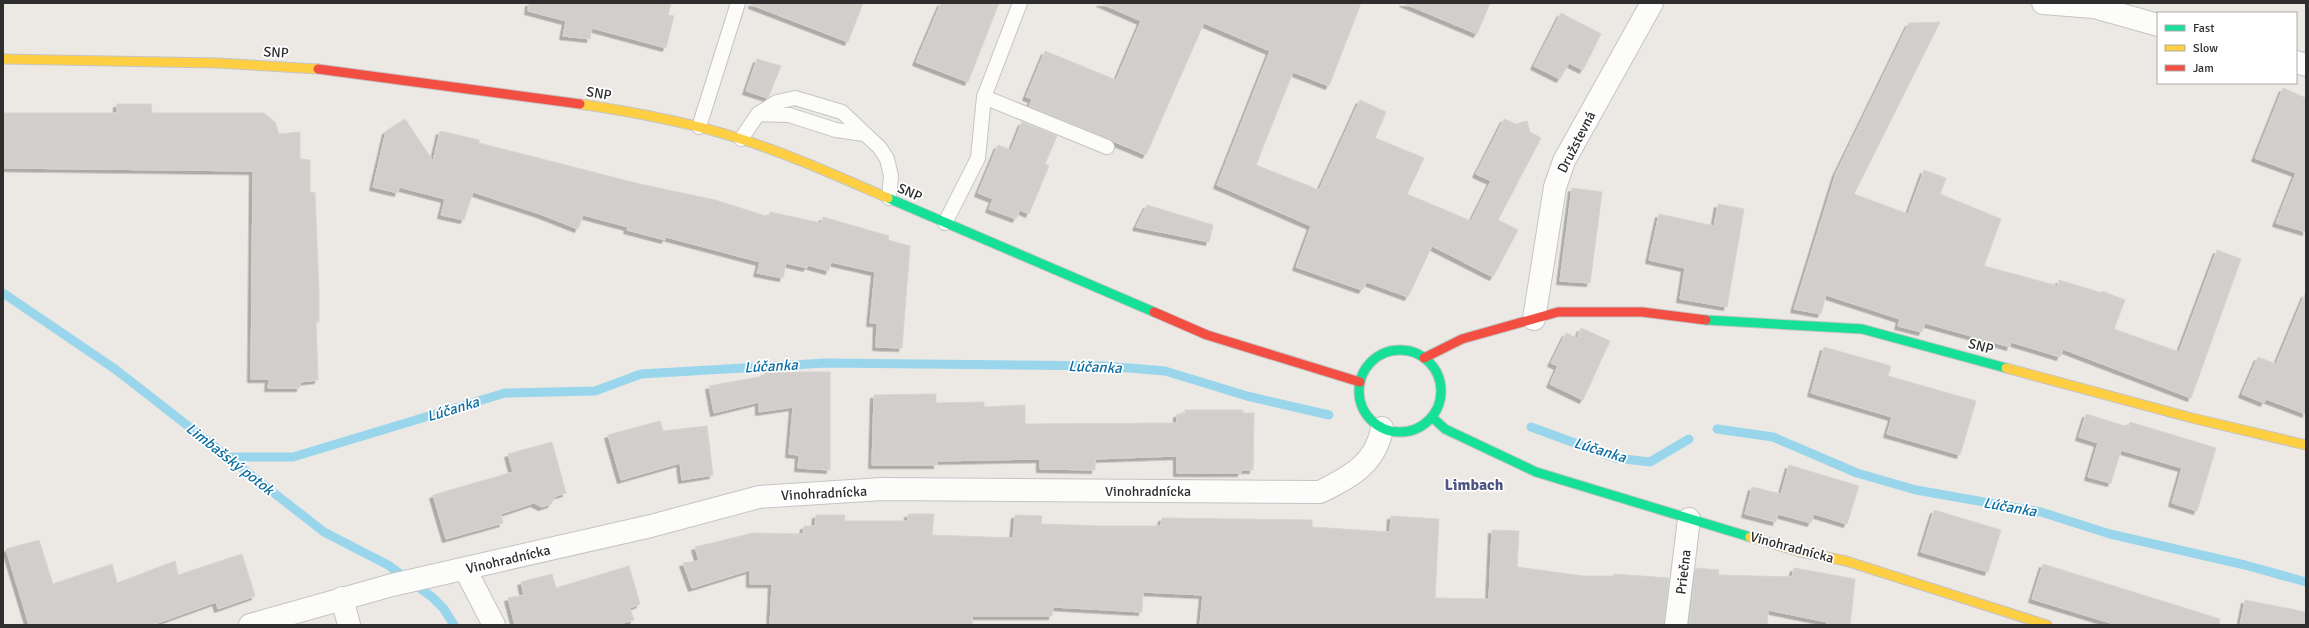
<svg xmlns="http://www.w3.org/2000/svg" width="2309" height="628" font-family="Signika,sans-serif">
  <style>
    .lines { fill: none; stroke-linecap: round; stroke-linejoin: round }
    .stream { stroke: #99d6ec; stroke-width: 9 }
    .building { fill: #d1cecb; stroke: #d7d4d0; filter: url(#shadow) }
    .lane-casing { stroke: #c5c4c5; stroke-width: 16 }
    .street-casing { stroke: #c5c4c5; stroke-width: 24 }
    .fast-casing { stroke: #c5c4c5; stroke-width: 11 }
    .slow-casing { stroke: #c5c4c5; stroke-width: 11 }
    .jam-casing { stroke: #c5c4c5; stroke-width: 11 }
    .lane { stroke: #fcfcfb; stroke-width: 14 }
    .street { stroke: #fcfcfb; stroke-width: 22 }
    .fast { stroke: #16e098; stroke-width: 9 }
    .slow { stroke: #ffcf43; stroke-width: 9 }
    .jam { stroke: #f24e42; stroke-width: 9 }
    .labels { text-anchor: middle; stroke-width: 3.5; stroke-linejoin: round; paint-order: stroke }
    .street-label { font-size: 14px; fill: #2e2e2e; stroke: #fff }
    .water-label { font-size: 15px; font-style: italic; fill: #0d6fa3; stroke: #fff }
    .quarter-label { font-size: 16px; font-weight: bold; fill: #4d5680; stroke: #fff }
  </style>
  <defs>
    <filter id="shadow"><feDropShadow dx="-3.5" dy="3.5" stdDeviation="0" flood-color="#0004"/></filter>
  </defs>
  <rect width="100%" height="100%" fill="#ece8e4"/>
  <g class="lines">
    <g class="stream">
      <path d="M 3,293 L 115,369 L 324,532 L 388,565 L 432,597 L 444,609 L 454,625"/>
      <path d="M 1531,427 L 1616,458 L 1650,462 L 1689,439"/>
      <path d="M 1717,429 L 1773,437 L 1857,473 L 1916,490 L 2041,512 L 2110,534 L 2245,565 L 2306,582"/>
      <path d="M 241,465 L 232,457 L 293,457 L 505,393 L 595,391 L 641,374 L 826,363 L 1105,366 L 1165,371 L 1247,396 L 1329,415"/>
    </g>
  </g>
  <g class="building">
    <path d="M 529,3 L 671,3 L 668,15 L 674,16 L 666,48 L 592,28 L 590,39 L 563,36 L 566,21 L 528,11 Z"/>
    <path d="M 752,3 L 863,3 L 848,42 L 752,5 Z"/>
    <path d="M 941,3 L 999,3 L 968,82 L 916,62 Z"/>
    <path d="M 1100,3 L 1361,3 L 1329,86 L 1293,72 L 1256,165 L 1319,190 L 1360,100 L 1386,112 L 1375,138 L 1424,158 L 1407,194 L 1471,221 L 1491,181 L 1476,174 L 1504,119 L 1516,124 L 1527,121 L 1530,132 L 1541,138 L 1498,220 L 1518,230 L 1493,277 L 1432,246 L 1408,297 L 1367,282 L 1362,290 L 1296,267 L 1311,226 L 1217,185 L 1270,51 L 1204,23 L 1146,155 L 1029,106 L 1032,99 L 1026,97 L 1045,51 L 1116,80 L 1141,21 Z"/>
    <path d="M 1403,3 L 1490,3 L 1477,34 Z"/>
    <path d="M 1561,13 L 1601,34 L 1583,70 L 1569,63 L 1560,79 L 1534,66 Z"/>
    <path d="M 1940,22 L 1854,194 L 1908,214 L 1924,170 L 1946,178 L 1940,194 L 2001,219 L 1984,266 L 2058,286 L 2059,280 L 2102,293 L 2102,291 L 2125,300 L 2114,329 L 2179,352 L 2217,250 L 2241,259 L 2191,398 L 2063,349 L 2060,357 L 2011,342 L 2010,347 L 1925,323 L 1922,332 L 1898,326 L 1900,319 L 1826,295 L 1821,314 L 1794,309 L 1836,173 L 1909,23 Z"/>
    <path d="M 757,59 L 781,66 L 768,98 L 746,91 Z"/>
    <path d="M 2283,88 L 2306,98 L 2306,232 L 2276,223 L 2296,173 L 2255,158 Z"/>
    <path d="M 117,104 L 151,104 L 152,113 L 264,113 L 275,122 L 279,134 L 300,132 L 300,159 L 310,160 L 310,192 L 315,193 L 319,294 L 319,322 L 316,322 L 318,380 L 300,382 L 300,388 L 268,388 L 269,379 L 251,379 L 253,171 L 3,168 L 3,113 L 117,113 Z"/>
    <path d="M 405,119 L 433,161 L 440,131 L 479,140 L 479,143 L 640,184 L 715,200 L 769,217 L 770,212 L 821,223 L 823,217 L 889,236 L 888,240 L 910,246 L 902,348 L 876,347 L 877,323 L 870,323 L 875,272 L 831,262 L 829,271 L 807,265 L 807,268 L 786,263 L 783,278 L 757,273 L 760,262 L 666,237 L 665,240 L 627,230 L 628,227 L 583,215 L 578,229 L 540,214 L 473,192 L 464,220 L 441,215 L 445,199 L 399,187 L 398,193 L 373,187 L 386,131 Z"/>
    <path d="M 1022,122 L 1057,136 L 1045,164 L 1049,166 L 1029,214 L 1020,210 L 1016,219 L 989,209 L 993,199 L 978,193 L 998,145 L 1011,150 Z"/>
    <path d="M 1572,188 L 1602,192 L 1590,283 L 1560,281 Z"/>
    <path d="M 1718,204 L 1744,209 L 1727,307 L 1680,299 L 1685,268 L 1649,260 L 1659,214 L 1714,226 Z"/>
    <path d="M 1147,205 L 1213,225 L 1209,242 L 1136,227 Z"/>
    <path d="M 2305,294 L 2306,294 L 2306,414 L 2266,399 L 2264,403 L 2242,394 L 2258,357 L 2276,364 Z"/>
    <path d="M 1581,328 L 1610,341 L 1583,400 L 1550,384 L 1558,366 L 1551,363 L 1566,333 L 1577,338 Z"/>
    <path d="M 1824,347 L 1891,366 L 1888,376 L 1976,401 L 1960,455 L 1887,434 L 1892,417 L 1811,393 Z"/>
    <path d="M 765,372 L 830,372 L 830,470 L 798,468 L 799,455 L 789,454 L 793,407 L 759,412 L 759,402 L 714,413 L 709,386 L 764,376 Z"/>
    <path d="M 936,394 L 936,403 L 984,402 L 984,407 L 1025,405 L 1025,424 L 1177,423 L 1177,414 L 1185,414 L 1185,410 L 1243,410 L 1243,413 L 1254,413 L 1253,470 L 1241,470 L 1241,473 L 1177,473 L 1177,456 L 1095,459 L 1095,470 L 1040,469 L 1040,459 L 937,461 L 937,465 L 872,465 L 874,395 Z"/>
    <path d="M 2086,414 L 2128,427 L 2130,422 L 2216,448 L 2197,511 L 2172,503 L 2182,468 L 2121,450 L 2111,483 L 2088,477 L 2098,443 L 2079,437 Z"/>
    <path d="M 660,421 L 663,431 L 707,426 L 713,475 L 682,480 L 680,463 L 621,480 L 608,435 Z"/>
    <path d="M 552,442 L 566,493 L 556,496 L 551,504 L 542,507 L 534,503 L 501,514 L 503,523 L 446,539 L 433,495 L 513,472 L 508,454 Z"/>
    <path d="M 1789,465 L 1859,486 L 1847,524 L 1814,514 L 1811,523 L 1778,514 L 1776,522 L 1745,514 L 1752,487 L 1781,494 Z"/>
    <path d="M 1934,510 L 2001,530 L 1988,572 L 1921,552 Z"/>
    <path d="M 908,514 L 934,514 L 932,535 L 1013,538 L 1015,515 L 1042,516 L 1041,524 L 1101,526 L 1161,526 L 1162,518 L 1312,520 L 1312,527 L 1390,532 L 1391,516 L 1439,519 L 1435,598 L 1489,599 L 1492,530 L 1519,531 L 1517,567 L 1583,576 L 1614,576 L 1614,574 L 1669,578 L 1664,625 L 1200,625 L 1203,595 L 1143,592 L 1142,612 L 1053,607 L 1052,616 L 972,616 L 972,625 L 770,625 L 772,584 L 750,584 L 750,570 L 692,588 L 683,563 L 699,561 L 695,547 L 753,533 L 803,534 L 804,526 L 815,526 L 816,515 L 845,515 L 844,521 L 908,521 Z"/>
    <path d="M 39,540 L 53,584 L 112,564 L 117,583 L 175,561 L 178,575 L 242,554 L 255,596 L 218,609 L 216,602 L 152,625 L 29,625 L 6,549 Z"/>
    <path d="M 2043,564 L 2220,619 L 2219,625 L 2117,625 L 2032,599 Z"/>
    <path d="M 629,566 L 640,604 L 630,608 L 634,620 L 616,625 L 515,625 L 508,598 L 524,595 L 521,582 L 552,574 L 556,588 Z"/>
    <path d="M 1696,568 L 1719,570 L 1718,575 L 1792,577 L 1794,568 L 1855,579 L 1850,625 L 1826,625 L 1827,622 L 1768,610 L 1767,625 L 1689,625 Z"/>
    <path d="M 2245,600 L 2306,612 L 2306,625 L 2240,625 Z"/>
  </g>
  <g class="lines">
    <defs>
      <g id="lane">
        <path d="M 984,97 L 1107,147"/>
        <path d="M 758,114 L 789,115 L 836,130 L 864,134"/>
        <path d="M 699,127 L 738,3"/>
        <path d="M 741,139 L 758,114 L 777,102 L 795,98 L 842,112 L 880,148 L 887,159 L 891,176 L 889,198"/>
        <path d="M 945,223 L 978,158 L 984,97 L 1020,3"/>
      </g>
      <g id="street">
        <path d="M 2043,3 L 2094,7 L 2158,25"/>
        <path d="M 2296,62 L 2306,65"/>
        <path d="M 1534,319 L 1555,187 L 1564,161 L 1652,3"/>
        <path d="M 465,569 L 494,625"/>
        <path d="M 342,598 L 349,625"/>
        <path d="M 250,625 L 392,585 L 651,526 L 759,497 L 882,489 L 1320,492 C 1350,477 1376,464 1382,428"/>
        <path d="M 1676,625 L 1689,519"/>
      </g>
      <g id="fast">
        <path d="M 888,198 L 1154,312"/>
        <path d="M 1706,320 L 1862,329 L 2006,368"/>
        <circle cx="1400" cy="391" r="41"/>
        <path d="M 1432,417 L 1445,429 L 1536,472 L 1750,537"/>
      </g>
      <g id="slow">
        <path d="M 3,59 L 217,63 L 318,69"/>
        <path d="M 580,104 C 634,112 689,122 741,139 C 791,155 839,177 888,198"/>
        <path d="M 2006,368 L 2192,418 L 2306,445"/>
        <path d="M 1750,537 L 1801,552 L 1846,561 L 2047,625"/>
      </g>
      <g id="jam">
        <path d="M 318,69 L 580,104"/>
        <path d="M 1154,312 L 1207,335 L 1360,382"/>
        <path d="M 1424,358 L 1462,339 L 1558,312 L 1642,312 L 1706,320"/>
      </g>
    </defs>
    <use href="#lane" class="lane-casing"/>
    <use href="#street" class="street-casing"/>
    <use href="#fast" class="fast-casing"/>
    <use href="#slow" class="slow-casing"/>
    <use href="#jam" class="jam-casing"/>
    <use href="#lane" class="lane"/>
    <use href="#street" class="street"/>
    <use href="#fast" class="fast"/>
    <use href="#slow" class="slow"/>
    <use href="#jam" class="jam"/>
  </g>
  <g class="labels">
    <g class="street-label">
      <text transform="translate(276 52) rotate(3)" y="5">SNP</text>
      <text transform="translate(599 93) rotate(9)" y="5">SNP</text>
      <text transform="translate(1576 142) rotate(-63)" y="5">Družstevná</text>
      <text transform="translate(910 192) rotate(24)" y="5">SNP</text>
      <text transform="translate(1981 346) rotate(15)" y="5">SNP</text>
      <text x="1148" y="496">Vinohradnícka</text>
      <text transform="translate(824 493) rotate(-3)" y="5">Vinohradnícka</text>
      <text transform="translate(1792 547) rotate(15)" y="5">Vinohradnícka</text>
      <text transform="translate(508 559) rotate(-13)" y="5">Vinohradnícka</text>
      <text transform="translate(1683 572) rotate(-83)" y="5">Priečna</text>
    </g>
    <g class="water-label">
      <text transform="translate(771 366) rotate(-3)" y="5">Lúčanka</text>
      <text transform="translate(1095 367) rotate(2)" y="5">Lúčanka</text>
      <text transform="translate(453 409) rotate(-17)" y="5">Lúčanka</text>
      <text transform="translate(1600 450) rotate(17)" y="5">Lúčanka</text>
      <text transform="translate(230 459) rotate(38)" y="5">Limbašský potok</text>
      <text transform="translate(2010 507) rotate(10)" y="5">Lúčanka</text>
    </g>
    <g class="quarter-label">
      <text x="1474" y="490">Limbach</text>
    </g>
  </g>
  <rect width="2309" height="628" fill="none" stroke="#2e2e2e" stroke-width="8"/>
  <rect x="2157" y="12" width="140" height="72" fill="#ffffff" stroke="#ababab"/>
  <rect x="2165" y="25" width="20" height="6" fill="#16e098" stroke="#ababab"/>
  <text x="2193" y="32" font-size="12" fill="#2e2e2e">Fast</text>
  <rect x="2165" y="45" width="20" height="6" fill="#ffcf43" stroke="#ababab"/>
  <text x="2193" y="52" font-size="12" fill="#2e2e2e">Slow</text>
  <rect x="2165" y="65" width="20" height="6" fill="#f24e42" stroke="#ababab"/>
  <text x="2193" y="72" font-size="12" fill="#2e2e2e">Jam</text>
</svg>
